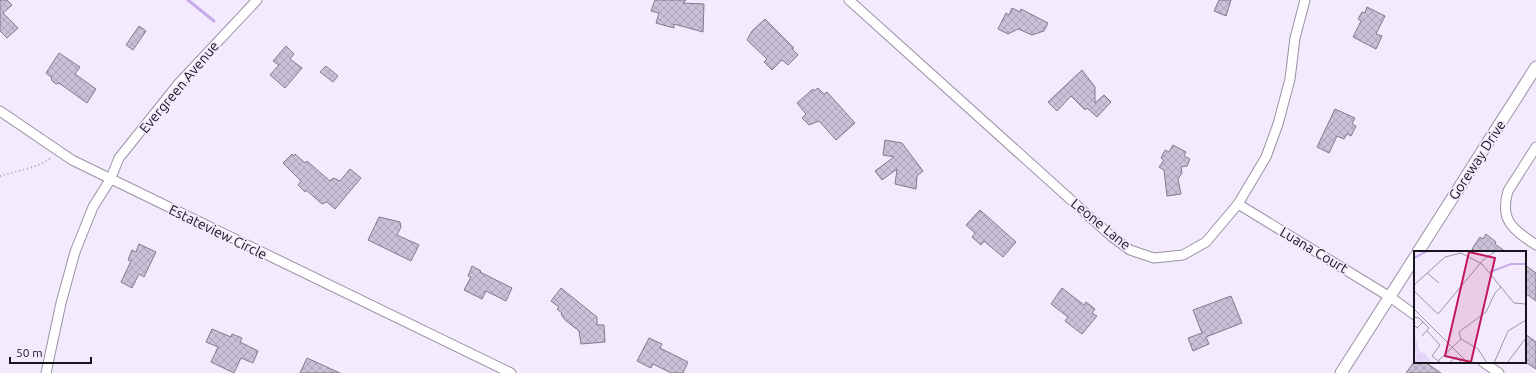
<svg xmlns="http://www.w3.org/2000/svg" width="1536" height="373" font-family="Ubuntu,sans-serif">
  <style>
    .lines { fill: none; stroke-linecap: round; stroke-linejoin: round }
    .stream { stroke: #c8aaeb; stroke-width: 3 }
    .building { fill: url(#building-cross-hatch); stroke: #82798d }
    .minor-casing { stroke: #9a91a6; stroke-width: 11 }
    .tertiary-casing { stroke: #9a91a6; stroke-width: 13 }
    .path { stroke: #a49eac; stroke-width: 2; stroke-dasharray: 1 3; stroke-linecap: butt }
    .minor { stroke: #fff; stroke-width: 9 }
    .tertiary { stroke: #fff; stroke-width: 11 }
    .labels { text-anchor: middle; stroke-width: 3.5; stroke-linejoin: round; paint-order: stroke }
    .street-label { font-size: 14px; fill: #18141c; stroke: #f3ebfd }
    .inset-river { fill: none; stroke: #c8aaeb; stroke-width: 2 }
    .inset-road { fill: none; stroke: #9b95a3; stroke-width: 1 }
    .view { fill: #c2185b; fill-opacity: 0.15; stroke: #c2185b; stroke-width: 2 }
    .inset-edge { fill: none; stroke: #18141c; stroke-width: 2 }
  </style>
  <defs>
    <pattern id="building-cross-hatch" width="8" height="8" patternUnits="userSpaceOnUse"><rect width="8" height="8" fill="#cac0d7"/><path d="M0 0l8 8M0 8l8-8" fill="none" stroke="#ada4b8"/></pattern>
  </defs>
  <rect width="100%" height="100%" fill="#f3ebfd"/>
  <g class="lines">
    <path class="stream" d="M 188,0 L 214,21"/>
  </g>
  <g class="building">
    <path d="M 0,0 L 7,0 L 12,5 L 3,13 L 18,28 L 7,38 L 0,31 Z"/>
    <path d="M 655,0 L 686,0 L 683,3 L 704,4 L 703,32 L 674,24 L 674,28 L 656,23 L 659,13 L 651,11 Z"/>
    <path d="M 1219,0 L 1231,0 L 1226,16 L 1214,11 Z"/>
    <path d="M 1367,7 L 1385,16 L 1376,34 L 1382,36 L 1376,49 L 1353,37 L 1361,21 L 1358,19 L 1362,12 L 1365,13 Z"/>
    <path d="M 1012,8 L 1020,12 L 1021,9 L 1048,23 L 1044,31 L 1032,35 L 1018,29 L 1008,34 L 998,29 L 1006,13 L 1009,15 Z"/>
    <path d="M 765,19 L 794,48 L 792,49 L 798,55 L 788,65 L 782,60 L 772,70 L 764,62 L 767,59 L 747,40 L 752,31 Z"/>
    <path d="M 139,26 L 146,31 L 133,50 L 126,45 Z"/>
    <path d="M 286,46 L 294,54 L 290,59 L 302,68 L 285,88 L 270,75 L 279,65 L 273,61 Z"/>
    <path d="M 59,53 L 80,67 L 75,74 L 96,89 L 87,103 L 59,83 L 56,84 L 52,81 L 51,77 L 46,73 Z"/>
    <path d="M 326,66 L 338,76 L 333,82 L 320,72 Z"/>
    <path d="M 1082,70 L 1095,87 L 1095,103 L 1104,95 L 1111,102 L 1097,117 L 1087,108 L 1085,110 L 1071,96 L 1057,111 L 1048,102 Z"/>
    <path d="M 818,88 L 824,94 L 827,92 L 855,123 L 836,140 L 819,121 L 809,125 L 802,118 L 806,114 L 797,103 L 813,89 L 814,91 Z"/>
    <path d="M 1335,109 L 1355,118 L 1352,124 L 1356,126 L 1351,136 L 1347,134 L 1344,139 L 1337,136 L 1329,153 L 1317,147 Z"/>
    <path d="M 885,140 L 902,143 L 923,171 L 917,176 L 916,189 L 895,184 L 897,169 L 882,180 L 875,171 L 894,157 L 883,155 Z"/>
    <path d="M 1173,145 L 1186,152 L 1184,156 L 1190,159 L 1187,166 L 1181,167 L 1182,173 L 1178,179 L 1181,194 L 1167,196 L 1164,170 L 1159,167 L 1164,160 L 1161,158 L 1165,150 L 1169,152 Z"/>
    <path d="M 292,154 L 294,156 L 295,154 L 305,163 L 307,161 L 330,181 L 333,178 L 340,181 L 350,169 L 361,178 L 335,209 L 327,202 L 322,204 L 306,190 L 305,192 L 298,185 L 301,181 L 283,163 Z"/>
    <path d="M 980,210 L 1016,242 L 1003,257 L 984,241 L 981,245 L 972,237 L 975,233 L 966,225 Z"/>
    <path d="M 379,217 L 400,222 L 401,227 L 397,235 L 419,245 L 411,261 L 368,240 Z"/>
    <path d="M 1486,234 L 1496,242 L 1495,244 L 1506,252 L 1476,252 L 1472,249 L 1480,237 L 1483,239 Z"/>
    <path d="M 139,244 L 156,252 L 144,277 L 139,274 L 132,288 L 121,282 L 131,261 L 128,260 L 132,250 L 136,252 Z"/>
    <path d="M 1525,265 L 1536,273 L 1536,301 L 1525,293 Z"/>
    <path d="M 472,266 L 481,271 L 480,272 L 512,288 L 506,301 L 486,291 L 482,299 L 464,290 L 471,277 L 468,276 Z"/>
    <path d="M 561,288 L 597,317 L 597,325 L 604,325 L 605,342 L 581,344 L 579,331 L 565,320 L 561,314 L 562,313 L 557,309 L 559,307 L 551,301 Z"/>
    <path d="M 1062,288 L 1084,305 L 1086,302 L 1095,309 L 1092,313 L 1097,316 L 1082,334 L 1065,321 L 1068,317 L 1051,304 Z"/>
    <path d="M 1231,296 L 1242,323 L 1206,337 L 1209,344 L 1193,351 L 1188,338 L 1202,333 L 1193,310 Z"/>
    <path d="M 212,329 L 231,337 L 232,334 L 242,338 L 240,342 L 258,351 L 253,363 L 241,358 L 234,373 L 211,362 L 218,347 L 206,342 Z"/>
    <path d="M 1525,334 L 1536,342 L 1536,369 L 1525,362 Z"/>
    <path d="M 649,338 L 662,344 L 660,348 L 688,362 L 683,373 L 671,373 L 653,364 L 651,368 L 637,361 Z"/>
    <path d="M 307,358 L 340,373 L 300,373 Z"/>
    <path d="M 1414,362 L 1425,362 L 1441,373 L 1406,373 Z"/>
  </g>
  <g class="lines">
    <defs>
      <g id="minor">
        <path d="M 849,0 L 1111,236 L 1130,250 L 1154,258 L 1183,255 L 1206,242 L 1238,204 L 1266,157 L 1278,124 L 1290,79 L 1295,38 L 1305,0"/>
        <path d="M 0,111 L 72,160 L 511,373"/>
        <path d="M 1536,147 L 1508,191 C 1499,221 1514,230 1536,245"/>
        <path d="M 1238,204 L 1390,297 L 1415,315"/>
        <path d="M 1483,362 L 1499,373"/>
        <path d="M 46,373 L 61,303 L 75,252 L 93,207 L 110,180 L 119,158 L 179,83 L 257,0"/>
      </g>
      <g id="tertiary">
        <path d="M 1418,252 L 1536,67"/>
        <path d="M 1341,373 L 1415,257"/>
      </g>
    </defs>
    <use href="#minor" class="minor-casing"/>
    <use href="#tertiary" class="tertiary-casing"/>
    <path class="path" d="M 0,176 C 16,171 39,168 52,157"/>
    <use href="#minor" class="minor"/>
    <use href="#tertiary" class="tertiary"/>
  </g>
  <g class="labels">
    <g class="street-label">
      <text transform="translate(179 87) rotate(-50)" y="5">Evergreen Avenue</text>
      <text transform="translate(1477 160) rotate(-57)" y="5">Goreway Drive</text>
      <text transform="translate(1101 224) rotate(39)" y="5">Leone Lane</text>
      <text transform="translate(218 232) rotate(26)" y="5">Estateview Circle</text>
      <text transform="translate(1314 250) rotate(31)" y="5">Luana Court</text>
    </g>
  </g>
  <g transform="translate(1414 251)">
    <rect width="112" height="112" fill="#f3ebfd"/>
    <path d="M 0,82 L 6,101 L 12,103 L 17,112 L 0,112 L 3,100 L 0,103 Z" fill="#e6d6f9"/>
    <path class="inset-river" d="M 0,7 L 13,0M 76,21 L 97,13 L 112,13"/>
    <path class="inset-road" d="M 13,22 L 25,32M 0,34 L 31,6 L 47,2 L 68,13 L 100,52 L 112,53M 0,40 L 24,63 L 69,9 L 82,0M 0,58 L 54,112M 0,66 L 5,67 L 15,77 L 8,85M 0,74 L 3,77 L 9,71M 13,80 L 26,94 L 18,105 L 27,112M 24,110 L 47,88M 35,112 L 42,106 L 48,112M 73,112 L 64,98 L 47,88 L 45,81 L 72,61 L 81,42 L 87,36M 80,112 L 94,80 L 112,69M 93,112 L 112,87"/>
    <path class="view" d="M 55,1 L 81,7 L 57,111 L 31,105 Z"/>
    <rect width="112" height="112" class="inset-edge"/>
  </g>
  <path d="M10 357v6h81v-6" fill="none" stroke="#18141c" stroke-width="2"/>
  <text x="16" y="357" font-size="12" fill="#18141c" stroke="#f3ebfd" stroke-width="3" paint-order="stroke">50 m</text>
</svg>
